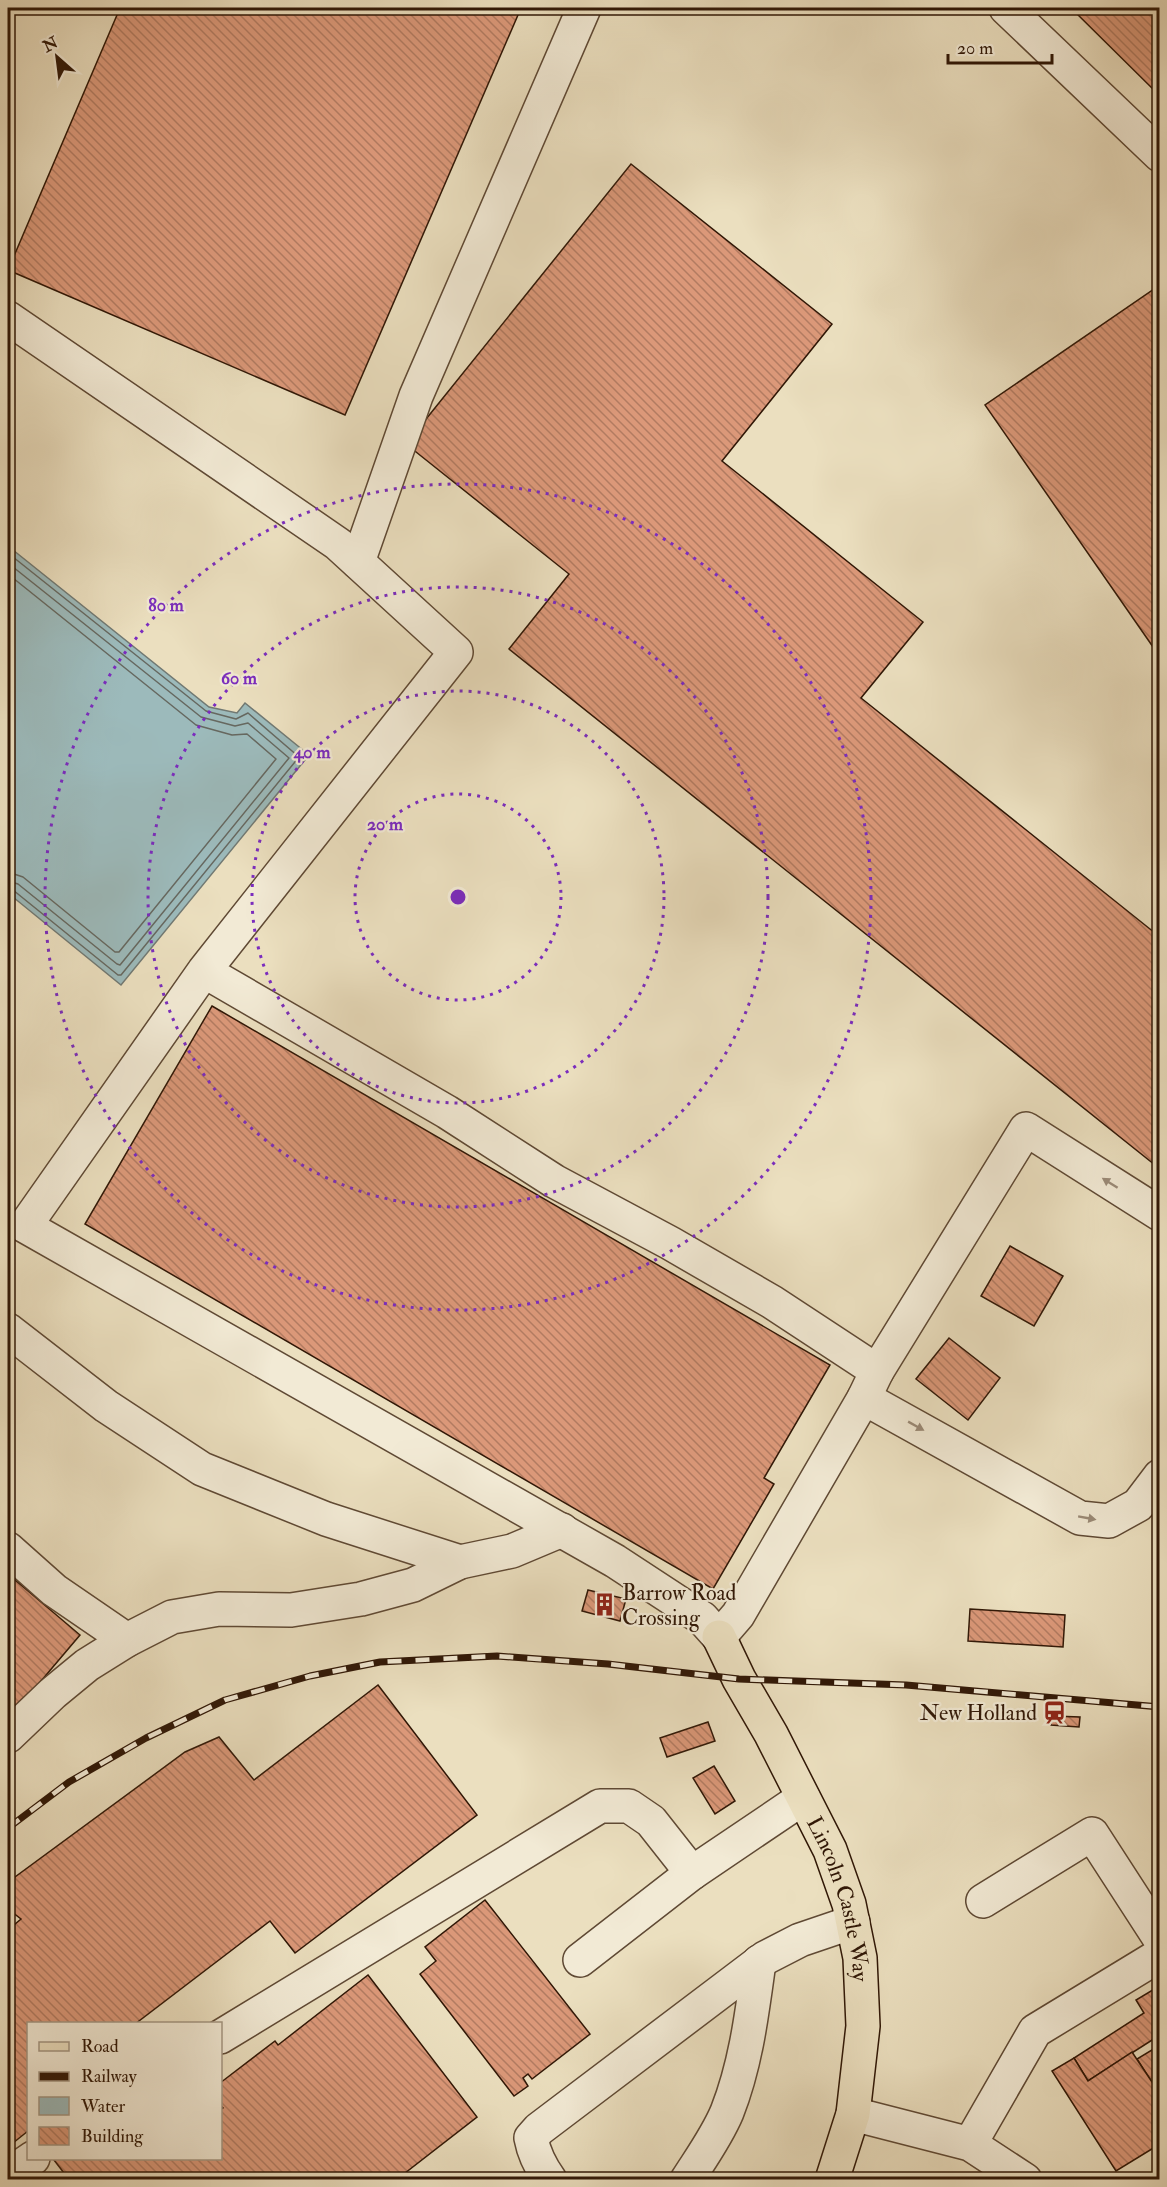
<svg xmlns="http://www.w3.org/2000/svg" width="1167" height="2187" font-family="'IM FELL Double Pica',serif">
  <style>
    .water { fill: #9cbabb; stroke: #717973; stroke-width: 1.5 }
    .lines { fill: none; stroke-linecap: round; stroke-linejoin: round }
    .shore { stroke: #666860; stroke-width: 1.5 }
    .building { fill: url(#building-back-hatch); stroke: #301706; stroke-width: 1.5 }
    .minor-casing { stroke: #5f4934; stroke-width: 36 }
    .major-casing { stroke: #301706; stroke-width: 36 }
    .minor { stroke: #f2ead5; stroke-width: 33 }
    .major { stroke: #ebdfbf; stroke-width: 33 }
    .rail-casing { stroke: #301706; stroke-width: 7 }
    .rail { stroke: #f2ead5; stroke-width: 4.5; stroke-dasharray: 14; stroke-linecap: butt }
    .oneway { fill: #9b8b78 }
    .ring { fill: none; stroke: #7b2cbf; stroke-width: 3; stroke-dasharray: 3 6 }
    .labels { text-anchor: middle; stroke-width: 4.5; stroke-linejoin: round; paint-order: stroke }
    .poi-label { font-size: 22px; fill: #301706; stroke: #f2ead5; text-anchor: start }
    .street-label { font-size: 22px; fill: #301706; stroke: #f2ead5 }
    .centre { fill: #7b2cbf; stroke: #f2ead5; stroke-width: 3 }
    .ring-label { font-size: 18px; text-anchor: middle; font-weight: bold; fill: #7b2cbf; stroke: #f2ead5; stroke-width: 4.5; stroke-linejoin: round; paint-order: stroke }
  </style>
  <defs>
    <pattern id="building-back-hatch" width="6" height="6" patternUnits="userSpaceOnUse" patternTransform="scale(1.5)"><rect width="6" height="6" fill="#db9879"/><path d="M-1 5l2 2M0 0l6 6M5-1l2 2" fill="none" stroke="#b27b61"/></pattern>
  </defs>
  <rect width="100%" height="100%" fill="#ebdfbf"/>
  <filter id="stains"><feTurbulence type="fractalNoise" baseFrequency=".00333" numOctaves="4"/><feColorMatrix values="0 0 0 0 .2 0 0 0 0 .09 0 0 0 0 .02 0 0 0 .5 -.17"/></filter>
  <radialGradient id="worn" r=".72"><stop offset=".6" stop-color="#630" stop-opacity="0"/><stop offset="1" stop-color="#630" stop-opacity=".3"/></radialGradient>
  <path class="water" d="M 8,546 L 209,707 L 237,713 L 245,703 L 309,755 L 121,985 L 8,893 Z"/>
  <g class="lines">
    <g class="shore">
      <path d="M 8,553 L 206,711 L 236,719 L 248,713 L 299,757 L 121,975 L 118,975 L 13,890 L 8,889"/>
      <path d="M 8,563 L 201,717 L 235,726 L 248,723 L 289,758 L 120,965 L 117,964 L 18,884 L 8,881"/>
      <path d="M 8,574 L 196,725 L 232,735 L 247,734 L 276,759 L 119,952 L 115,952 L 23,877 L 8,872"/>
    </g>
  </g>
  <g class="building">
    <path d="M 120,8 L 521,8 L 345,415 L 8,270 Z"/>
    <path d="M 1071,8 L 1160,8 L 1160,96 Z"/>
    <path d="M 631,164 L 832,324 L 722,461 L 923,622 L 861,698 L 1160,937 L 1160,1169 L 509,649 L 569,574 L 406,444 Z"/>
    <path d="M 1160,285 L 1160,657 L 985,405 Z"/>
    <path d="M 212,1006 L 830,1365 L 764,1478 L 774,1484 L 713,1589 L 85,1224 Z"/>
    <path d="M 1010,1246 L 1063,1276 L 1034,1326 L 981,1296 Z"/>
    <path d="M 949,1338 L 1000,1378 L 968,1420 L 916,1379 Z"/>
    <path d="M 8,1574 L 80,1635 L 8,1720 Z"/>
    <path d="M 588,1590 L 626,1599 L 620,1621 L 582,1611 Z"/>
    <path d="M 970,1609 L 1065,1615 L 1063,1647 L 968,1641 Z"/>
    <path d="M 378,1685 L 477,1815 L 295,1953 L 270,1921 L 135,2024 L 28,2024 L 28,2131 L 8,2147 L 8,1930 L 21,1919 L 8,1909 L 8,1888 L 15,1877 L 185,1752 L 219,1737 L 254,1780 Z"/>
    <path d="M 1052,1716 L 1080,1717 L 1079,1727 L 1051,1725 Z"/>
    <path d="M 708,1722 L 715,1741 L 667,1757 L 660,1738 Z"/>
    <path d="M 714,1766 L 735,1801 L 715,1814 L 693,1778 Z"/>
    <path d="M 485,1900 L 590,2034 L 532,2079 L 528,2074 L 523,2078 L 528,2086 L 514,2096 L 420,1974 L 436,1961 L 425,1947 Z"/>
    <path d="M 368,1975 L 477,2117 L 396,2180 L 56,2180 L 64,2173 L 54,2160 L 56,2158 L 220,2158 L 220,2110 L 223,2108 L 220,2105 L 220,2083 L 275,2041 L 278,2045 Z"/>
    <path d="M 1156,1988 L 1160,1993 L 1160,2035 L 1088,2081 L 1074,2058 L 1144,2013 L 1136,2000 Z"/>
    <path d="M 1160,2045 L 1160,2080 L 1153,2084 L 1137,2059 Z"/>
    <path d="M 1132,2052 L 1160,2094 L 1160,2144 L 1116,2171 L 1052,2071 L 1074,2058 L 1088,2081 Z"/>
  </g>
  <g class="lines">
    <defs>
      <g id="minor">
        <path d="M 1006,8 L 1160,155"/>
        <path d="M 8,318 L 338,544 L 456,652 L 204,971 L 25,1226 L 615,1561 L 702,1618 L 719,1637 L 738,1615 L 864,1398 L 877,1371 L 772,1302 L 670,1243 L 554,1181 L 447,1112 L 204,971"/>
        <path d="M 358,562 L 416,396 L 584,8"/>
        <path d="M 8,1330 L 106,1406 L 202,1469 L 326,1519 L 460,1562"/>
        <path d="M 877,1371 L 1026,1129 L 1160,1214"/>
        <path d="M 864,1398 L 1080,1518 L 1109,1521 L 1138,1505 L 1160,1476"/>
        <path d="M 8,1549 L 54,1590 L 127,1640"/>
        <path d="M 8,1736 L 53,1693 L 87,1665 L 127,1640 L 172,1617 L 219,1609 L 291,1610 L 361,1599 L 413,1585 L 460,1562 L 512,1551 L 562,1530"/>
        <path d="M 983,1901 L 1092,1834 L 1160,1939"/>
        <path d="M 580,1960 L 692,1873"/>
        <path d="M 220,2037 L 600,1806 L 629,1806 L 651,1821 L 692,1873 L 803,1798"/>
        <path d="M 853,2114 L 970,2144 L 1025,2180"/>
        <path d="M 970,2144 L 1035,2031 L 1160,1955"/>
        <path d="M 8,2175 L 33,2158"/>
        <path d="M 550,2180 C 540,2166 534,2154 531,2138 L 539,2129 L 765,1958 L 800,1940 L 853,1922"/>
        <path d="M 687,2180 C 701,2158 717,2136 727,2112 C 746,2064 752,2013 759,1962"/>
      </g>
      <g id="major">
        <path id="s1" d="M 719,1637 L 739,1679 L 771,1734 L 830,1850 L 849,1904 L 860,1958 L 863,2026 L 853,2114 L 832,2180"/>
      </g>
    </defs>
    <use href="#minor" class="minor-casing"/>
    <use href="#major" class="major-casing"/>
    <use href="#minor" class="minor"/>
    <use href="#major" class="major"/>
    <defs>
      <path id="rail" d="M 8,1828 L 69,1782 L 146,1738 L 225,1700 L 310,1676 L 380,1662 L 497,1656 L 608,1664 L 739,1679 L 906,1685 L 1160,1707"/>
    </defs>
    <use href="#rail" class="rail-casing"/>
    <use href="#rail" class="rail"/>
  </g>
  <defs><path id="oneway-solid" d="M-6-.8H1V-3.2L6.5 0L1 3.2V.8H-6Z" transform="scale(1.5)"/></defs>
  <g class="oneway">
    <use href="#oneway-solid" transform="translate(1110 1183) rotate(-148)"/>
    <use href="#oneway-solid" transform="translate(916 1426) rotate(29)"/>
    <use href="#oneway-solid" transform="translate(1087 1518) rotate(10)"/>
  </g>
  <g class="ring">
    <circle cx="458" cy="897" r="103"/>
    <circle cx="458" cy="897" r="206"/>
    <circle cx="458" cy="897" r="310"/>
    <circle cx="458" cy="897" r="413"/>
  </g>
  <defs>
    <symbol id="building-bare" viewBox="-9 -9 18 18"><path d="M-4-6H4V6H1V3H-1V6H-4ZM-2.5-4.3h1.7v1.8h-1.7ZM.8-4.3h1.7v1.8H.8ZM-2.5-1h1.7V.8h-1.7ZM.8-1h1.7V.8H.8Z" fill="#8f2418" stroke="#f2ead5" stroke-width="2.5" paint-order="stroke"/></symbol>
    <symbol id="station-bare" viewBox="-9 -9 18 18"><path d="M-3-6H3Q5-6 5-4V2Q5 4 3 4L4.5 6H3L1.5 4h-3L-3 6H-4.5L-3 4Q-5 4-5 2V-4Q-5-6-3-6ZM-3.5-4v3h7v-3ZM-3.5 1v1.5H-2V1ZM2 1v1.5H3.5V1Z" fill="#8f2418" stroke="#f2ead5" stroke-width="2.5" paint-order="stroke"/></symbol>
  </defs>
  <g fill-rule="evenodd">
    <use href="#building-bare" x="588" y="1588" width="33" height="33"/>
    <use href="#station-bare" x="1038" y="1696" width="33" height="33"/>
  </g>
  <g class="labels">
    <g class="poi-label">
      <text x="622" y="1600">Barrow Road<tspan x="622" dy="25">Crossing</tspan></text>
      <text x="1037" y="1720" text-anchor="end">New Holland</text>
    </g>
    <g class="street-label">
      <text dy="8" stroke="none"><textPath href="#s1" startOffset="290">Lincoln Castle Way</textPath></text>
    </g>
  </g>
  <circle cx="458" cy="897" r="9" class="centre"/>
  <g class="ring-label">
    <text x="166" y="611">80 m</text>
    <text x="239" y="684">60 m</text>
    <text x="312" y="758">40 m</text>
    <text x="385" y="830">20 m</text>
  </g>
  <rect width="1167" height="2187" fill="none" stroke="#ebdfbf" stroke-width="30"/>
  <rect x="9" y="9" width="1149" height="2169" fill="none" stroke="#301706" stroke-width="3"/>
  <rect x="15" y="15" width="1137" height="2157" fill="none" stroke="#301706" stroke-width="1.5"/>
  <rect x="27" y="2022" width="195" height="138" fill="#f2ead5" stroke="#a49682" stroke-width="1.5"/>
  <rect x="39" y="2042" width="30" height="9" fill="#ebdfbf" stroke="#a49682" stroke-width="1.5"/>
  <text x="81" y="2052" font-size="18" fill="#301706">Road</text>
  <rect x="39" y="2072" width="30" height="9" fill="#301706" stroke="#a49682" stroke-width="1.5"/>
  <text x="81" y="2082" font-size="18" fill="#301706">Railway</text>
  <rect x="39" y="2097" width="30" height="18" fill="#9cbabb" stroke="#a49682" stroke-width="1.5"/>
  <text x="81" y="2112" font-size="18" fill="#301706">Water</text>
  <rect x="39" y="2127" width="30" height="18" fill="url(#building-back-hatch)" stroke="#a49682" stroke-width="1.5"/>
  <text x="81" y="2142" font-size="18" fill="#301706">Building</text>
  <g transform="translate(57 57) rotate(332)" stroke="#f2ead5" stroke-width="4.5" paint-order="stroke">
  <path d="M0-4.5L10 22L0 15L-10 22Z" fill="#301706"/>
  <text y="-9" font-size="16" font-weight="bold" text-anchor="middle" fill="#301706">N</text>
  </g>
  <path d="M948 54v9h104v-9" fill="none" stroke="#301706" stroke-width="3"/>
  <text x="957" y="54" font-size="18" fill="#301706" stroke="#f2ead5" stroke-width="4.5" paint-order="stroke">20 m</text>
  <rect width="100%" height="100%" filter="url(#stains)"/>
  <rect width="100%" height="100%" fill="url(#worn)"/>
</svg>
